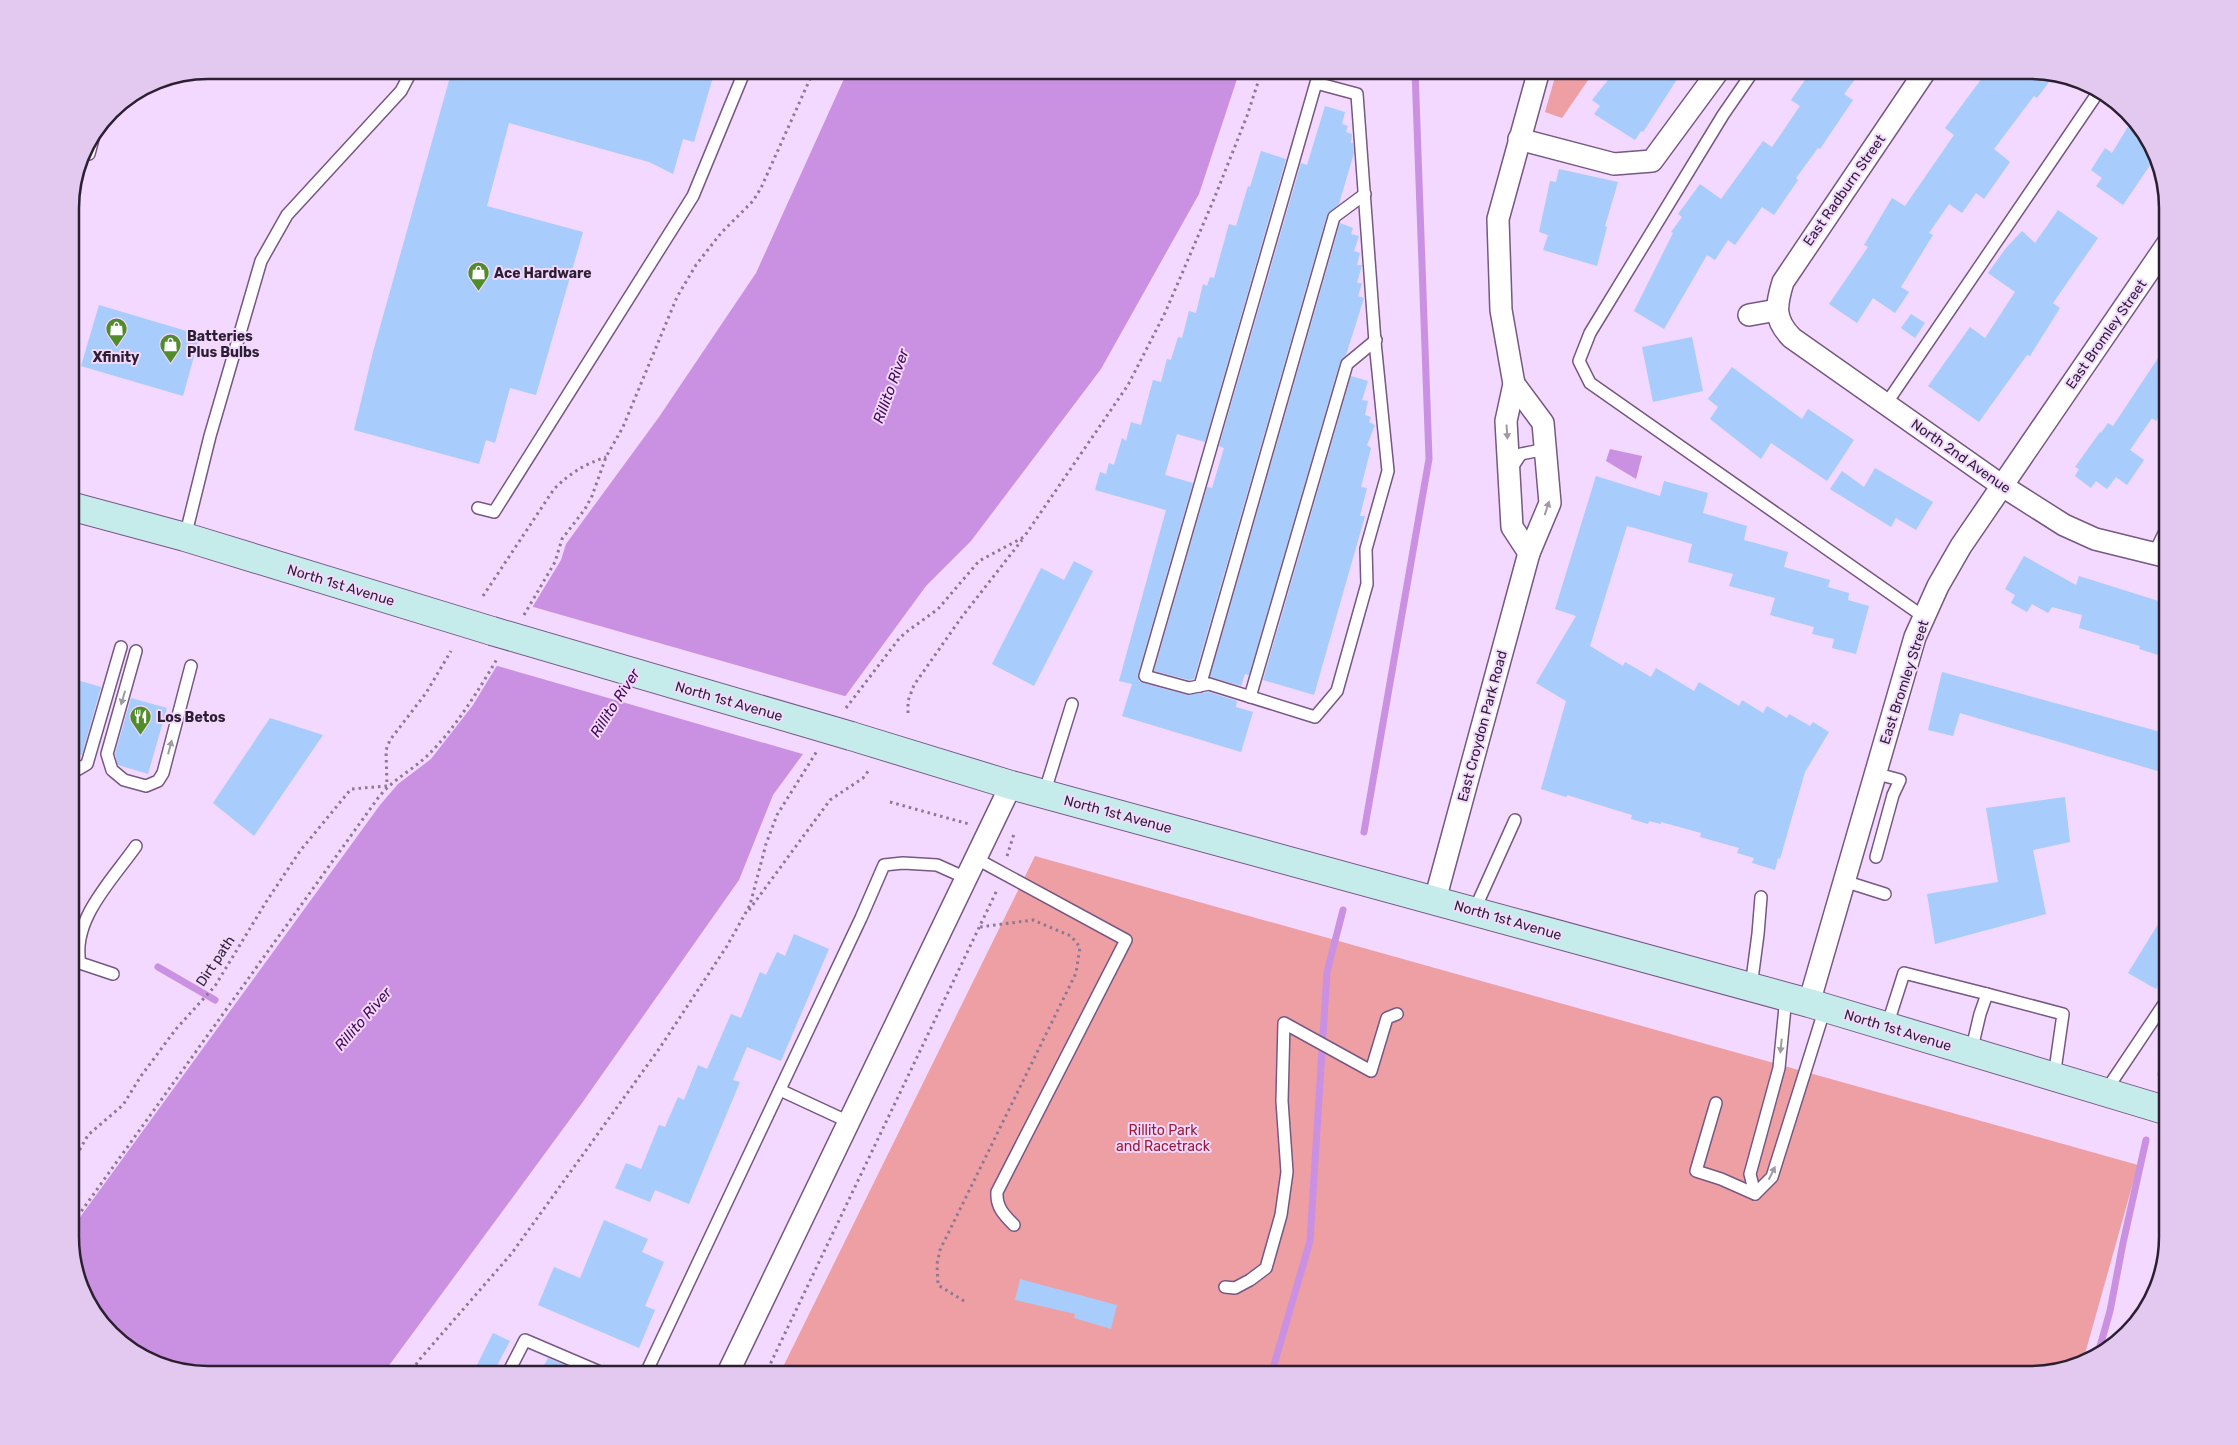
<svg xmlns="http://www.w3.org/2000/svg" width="2238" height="1445" font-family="Rubik,sans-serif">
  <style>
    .green { fill: #ed9fa4 }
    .water { fill: #ca91e2 }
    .pier { fill: #f3d8ff }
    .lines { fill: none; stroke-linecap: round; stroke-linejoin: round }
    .stream { stroke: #ca91e2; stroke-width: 7 }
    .building { fill: #a8ccfb }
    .service-casing { stroke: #765883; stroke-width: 14 }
    .minor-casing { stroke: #765883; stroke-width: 24 }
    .secondary-casing { stroke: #765883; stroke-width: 30 }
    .path { stroke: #8c7895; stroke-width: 3; stroke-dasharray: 2.5 4; stroke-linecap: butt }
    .service { stroke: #fff; stroke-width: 11 }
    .minor { stroke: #fff; stroke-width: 21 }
    .secondary { stroke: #c5ebeb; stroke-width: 28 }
    .secondary-bridge-casing { stroke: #765883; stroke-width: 30; stroke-linecap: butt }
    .secondary-bridge { stroke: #c5ebeb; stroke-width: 28 }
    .oneway { fill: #a09aa2 }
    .labels { text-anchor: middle; stroke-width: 4; stroke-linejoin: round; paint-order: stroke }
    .street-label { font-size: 14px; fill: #2c1f31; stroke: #f3d8ff }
    .poi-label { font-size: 14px; font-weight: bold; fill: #2c1f31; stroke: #f3d8ff; text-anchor: start }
    .park-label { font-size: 14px; fill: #981c36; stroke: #f3d8ff }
    .water-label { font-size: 15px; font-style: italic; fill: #410953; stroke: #f3d8ff }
    .rim { fill: none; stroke: #2c1f31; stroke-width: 2.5 }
  </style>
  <rect width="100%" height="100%" fill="#f3d8ff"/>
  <g class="green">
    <path d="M 1557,70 L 1595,70 L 1562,118 L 1545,112 Z"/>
    <path d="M 1035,856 L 2138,1165 L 2083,1361 L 2031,1375 L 779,1375 Z"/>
  </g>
  <g class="water">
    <path d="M 848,70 L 1240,70 L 1199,194 L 1101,369 L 971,541 L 926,586 L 773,795 L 739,880 L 582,1103 L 382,1375 L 208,1375 L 131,1352 L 88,1306 L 70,1246 L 70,1231 L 380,805 L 398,784 L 431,759 L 473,705 L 561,560 L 566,544 L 659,417 L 756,273 Z"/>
    <path d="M 1610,449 L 1642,456 L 1636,479 L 1606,461 Z"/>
  </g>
  <path class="pier" d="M 530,606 L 848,697 L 806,755 L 494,665 Z"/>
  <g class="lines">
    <g class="stream">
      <path d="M 1364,832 L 1429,459 L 1415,70"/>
      <path d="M 158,967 L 215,1000"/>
      <path d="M 2161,1074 L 2168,1045"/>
      <path d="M 2097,1357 L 2110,1311 L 2123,1243 L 2146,1140"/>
      <path d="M 1271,1375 L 1310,1241 L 1327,972 L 1343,910"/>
    </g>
  </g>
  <g class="building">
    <path d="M 452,70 L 715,70 L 694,142 L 683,139 L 673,174 L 649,162 L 509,123 L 487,206 L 583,232 L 536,395 L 510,388 L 495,443 L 486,440 L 479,464 L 354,430 L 373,352 Z"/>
    <path d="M 1616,70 L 1683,70 L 1643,132 L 1641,131 L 1635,140 L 1594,114 L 1600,106 L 1592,100 Z"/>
    <path d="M 1812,70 L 1862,70 L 1844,94 L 1853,100 L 1820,149 L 1818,148 L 1796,178 L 1798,180 L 1774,215 L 1762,207 L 1735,245 L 1728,240 L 1715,260 L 1707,255 L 1664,329 L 1634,311 L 1673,233 L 1671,232 L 1682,217 L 1678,214 L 1700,184 L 1721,199 L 1763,141 L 1772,147 L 1800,106 L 1791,100 Z"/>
    <path d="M 1988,70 L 2030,70 L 2047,75 L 2045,78 L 2049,82 L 2037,98 L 2034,96 L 1994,149 L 2010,162 L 1984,199 L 1976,193 L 1962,213 L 1949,204 L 1929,233 L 1933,235 L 1901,287 L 1909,292 L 1895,313 L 1873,298 L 1857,323 L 1829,304 L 1868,247 L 1864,245 L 1892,198 L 1905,206 L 1954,135 L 1945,128 Z"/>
    <path d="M 1325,106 L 1345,112 L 1342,124 L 1348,126 L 1346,132 L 1352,134 L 1351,143 L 1353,143 L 1354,153 L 1339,204 L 1327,215 L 1194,679 L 1189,680 L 1154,671 L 1207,487 L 1212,488 L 1224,448 L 1219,446 L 1301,163 L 1307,165 Z"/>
    <path d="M 2132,120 L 2150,139 L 2155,158 L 2123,205 L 2096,186 L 2102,178 L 2091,170 L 2105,148 L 2112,153 Z"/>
    <path d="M 1261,151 L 1286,159 L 1205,442 L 1177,434 L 1165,475 L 1193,483 L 1138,674 L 1139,681 L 1143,683 L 1187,695 L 1209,692 L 1237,701 L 1236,707 L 1253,712 L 1241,752 L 1122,716 L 1132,684 L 1119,681 L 1166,510 L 1095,490 L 1100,472 L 1106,474 L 1109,463 L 1114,465 L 1122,438 L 1126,441 L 1131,422 L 1141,425 L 1153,380 L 1161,382 L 1167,359 L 1171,360 L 1178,337 L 1182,338 L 1189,311 L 1196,313 L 1203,284 L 1207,286 L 1210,277 L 1214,278 L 1229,224 L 1236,226 L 1248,186 L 1250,187 Z"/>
    <path d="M 1559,169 L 1618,182 L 1605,226 L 1607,227 L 1597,266 L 1543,250 L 1548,235 L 1539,232 L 1550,181 L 1556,182 Z"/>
    <path d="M 2058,210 L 2098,238 L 2053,303 L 2060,308 L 2030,356 L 2027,355 L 1979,422 L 1928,386 L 1970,327 L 1985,338 L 2015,292 L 1988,273 L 2006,248 L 2022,231 L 2035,243 Z"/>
    <path d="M 1340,223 L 1353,228 L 1351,234 L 1359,236 L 1354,251 L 1360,253 L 1357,265 L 1362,265 L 1357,283 L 1362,283 L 1358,296 L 1364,298 L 1346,355 L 1340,362 L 1249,675 L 1245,674 L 1241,686 L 1210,677 Z"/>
    <path d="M 99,305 L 200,335 L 183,396 L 81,366 Z"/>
    <path d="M 1911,314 L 1925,323 L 1915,338 L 1901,328 Z"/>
    <path d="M 1692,337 L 1703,391 L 1653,402 L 1642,347 Z"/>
    <path d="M 2168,343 L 2168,404 L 2156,421 L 2152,418 L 2130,450 L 2144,460 L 2127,485 L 2116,477 L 2107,489 L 2096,481 L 2091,488 L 2075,476 L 2079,469 L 2075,467 L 2100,432 L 2101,433 L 2108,423 L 2113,426 Z"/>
    <path d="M 1732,367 L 1802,419 L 1808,409 L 1854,440 L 1827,481 L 1771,443 L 1761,459 L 1710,419 L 1718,407 L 1708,399 Z"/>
    <path d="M 1351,376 L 1368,381 L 1362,400 L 1368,401 L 1365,415 L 1371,417 L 1369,422 L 1375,425 L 1367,445 L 1371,448 L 1361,487 L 1367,488 L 1360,516 L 1365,516 L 1314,695 L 1263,680 Z"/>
    <path d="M 1875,468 L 1933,502 L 1916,530 L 1896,518 L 1891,527 L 1830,489 L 1842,471 L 1864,487 Z"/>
    <path d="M 1596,476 L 1660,496 L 1664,481 L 1708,493 L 1703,513 L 1747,526 L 1744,540 L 1788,552 L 1784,567 L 1830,580 L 1828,587 L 1849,593 L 1848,600 L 1869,606 L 1856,654 L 1832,648 L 1834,639 L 1812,634 L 1814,627 L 1770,615 L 1775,598 L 1729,586 L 1733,574 L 1688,562 L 1692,544 L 1627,526 L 1590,646 L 1623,666 L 1625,662 L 1651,677 L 1656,668 L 1694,691 L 1699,682 L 1739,706 L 1742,700 L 1763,713 L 1767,706 L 1787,718 L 1789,714 L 1810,726 L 1813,722 L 1829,732 L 1805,772 L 1780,859 L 1778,858 L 1775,870 L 1752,863 L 1754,858 L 1737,853 L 1739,848 L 1700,837 L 1701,833 L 1661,822 L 1661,824 L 1649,821 L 1648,824 L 1631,819 L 1632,815 L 1567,795 L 1566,797 L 1541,789 L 1566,701 L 1536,683 L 1576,616 L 1555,609 Z"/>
    <path d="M 2024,556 L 2076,585 L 2079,576 L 2168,604 L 2168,658 L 2139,649 L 2140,646 L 2079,628 L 2082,615 L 2052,607 L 2048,613 L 2032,604 L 2027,612 L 2011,603 L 2015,595 L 2005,589 Z"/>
    <path d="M 1074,561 L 1093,571 L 1034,686 L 992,664 L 1041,568 L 1064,580 Z"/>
    <path d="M 1942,672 L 2168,734 L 2168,774 L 1960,713 L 1953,736 L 1928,730 Z"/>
    <path d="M 70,678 L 101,687 L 82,755 L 70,752 Z"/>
    <path d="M 131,698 L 167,708 L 148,774 L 118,765 L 115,754 Z"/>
    <path d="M 270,718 L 323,735 L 254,836 L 213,803 Z"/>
    <path d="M 2065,797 L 2070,842 L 2033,850 L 2046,914 L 1935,944 L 1927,894 L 1998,882 L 1986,808 Z"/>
    <path d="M 2168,908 L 2168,970 L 2156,989 L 2128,973 Z"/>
    <path d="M 794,934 L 829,949 L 781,1061 L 747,1047 L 733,1080 L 740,1082 L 689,1204 L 655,1190 L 650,1202 L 615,1188 L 626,1163 L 641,1169 L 659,1125 L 665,1127 L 678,1097 L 684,1100 L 698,1065 L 707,1069 L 731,1014 L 741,1018 L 760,972 L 766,975 L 777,952 L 785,956 Z"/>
    <path d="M 604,1220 L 648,1239 L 642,1252 L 664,1262 L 645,1306 L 655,1310 L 639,1348 L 538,1305 L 554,1267 L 580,1278 Z"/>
    <path d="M 1020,1279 L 1117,1305 L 1111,1329 L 1074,1318 L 1075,1314 L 1015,1300 Z"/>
    <path d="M 493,1333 L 510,1341 L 492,1375 L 472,1375 Z"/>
    <path d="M 548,1358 L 588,1375 L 539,1375 Z"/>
  </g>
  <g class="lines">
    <defs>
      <g id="service">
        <path d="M 1754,70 L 1723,115 L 1590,333 L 1579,361 L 1590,383 L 1924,617"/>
        <path d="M 1316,83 L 1357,94 L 1375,342 L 1388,471 L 1366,549 L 1367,584 L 1337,691 L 1315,717 L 1209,684 L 1189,688 L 1145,676 Z"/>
        <path d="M 89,154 L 94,135"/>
        <path d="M 1886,404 L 2099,91"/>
        <path d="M 1511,469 L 1521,454 L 1536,451 L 1546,458"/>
        <path d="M 478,508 L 494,512 L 693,196 L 745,70"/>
        <path d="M 185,537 L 210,436 L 261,261 L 287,215 L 401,91 L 412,70"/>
        <path d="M 2154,554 L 2168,525"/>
        <path d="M 136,651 L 107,754 L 112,770 L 124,780 L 146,786 L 158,781 L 163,773 L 191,666"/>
        <path d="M 1200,686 L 1334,217 L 1365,194"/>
        <path d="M 1250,697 L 1347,364 L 1376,340"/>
        <path d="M 1874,773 L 1900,780 L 1893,795 L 1876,857"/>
        <path d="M 70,774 L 87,764 L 121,647"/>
        <path d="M 1044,794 L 1072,704"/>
        <path d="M 975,858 L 1126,940 L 997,1192 C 996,1207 1004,1215 1014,1225"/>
        <path d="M 1844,881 L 1885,894"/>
        <path d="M 1474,911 L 1515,820"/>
        <path d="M 113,974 L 80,963 C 71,920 113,879 136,846"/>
        <path d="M 1751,987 L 1758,934 L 1761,897"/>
        <path d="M 1786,997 L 1779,1068 L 1750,1174 L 1755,1194 L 1772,1177 L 1825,1008"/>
        <path d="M 1887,1026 L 1904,973 L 1987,994"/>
        <path d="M 1971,1052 L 1980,1014 L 1987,994 L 2063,1014 L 2054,1077"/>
        <path d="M 780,1090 L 849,1122"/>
        <path d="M 2105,1092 L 2168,998"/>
        <path d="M 1716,1103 L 1696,1171 L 1721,1179 L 1755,1194"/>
        <path d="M 1225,1287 L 1235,1288 L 1250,1280 L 1266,1268 L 1281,1215 L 1287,1172 L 1282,1101 L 1284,1023 L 1371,1071 L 1387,1018 L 1397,1014"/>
        <path d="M 507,1375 L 525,1340 L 607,1375"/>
        <path d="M 645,1375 L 861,918 L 884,865 L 903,863 L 937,865 L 966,878"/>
      </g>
      <g id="minor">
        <path d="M 1926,70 L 1783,282 C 1776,305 1773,319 1792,338 L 2001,485 L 2064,525 L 2095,539 L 2168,557"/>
        <path d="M 1519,139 L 1614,164 L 1652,161 L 1719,70"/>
        <path d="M 1749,315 L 1777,310"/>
        <path d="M 1529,553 L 1512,527 L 1506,421 L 1514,384 L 1501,310 L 1498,219 L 1539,70"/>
        <path d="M 1435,900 L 1529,553 L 1550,503 L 1543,423 L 1514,384"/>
        <path d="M 1809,1003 L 1915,637 L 1938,586 L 1961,546 L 2168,243"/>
        <path d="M 727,1375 L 1011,785"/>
      </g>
      <g id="secondary">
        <path d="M 70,506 L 185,537 L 492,631"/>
        <path d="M 851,736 L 1011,785 L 1809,1003 L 2168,1111"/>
      </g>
    </defs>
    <use href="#service" class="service-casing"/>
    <use href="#minor" class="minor-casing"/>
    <use href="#secondary" class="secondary-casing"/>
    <g class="path">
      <path d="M 483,596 L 554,489 C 570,473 585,464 606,457"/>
      <path d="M 524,615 L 555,562 L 562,539 L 585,509 L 592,496 L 606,457 L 623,427 L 677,297 L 696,265 L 721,233 L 753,201 L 761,188 L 814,70"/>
      <path d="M 846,708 L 898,640 L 905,633 L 938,609 L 979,561 L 1024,537 L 1128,385 L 1165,313 L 1214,199 L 1247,116 L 1262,70"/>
      <path d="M 908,713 L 908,701 L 914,685 L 961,618 L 1022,540"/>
      <path d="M 890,802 L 969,824"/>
      <path d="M 1007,856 L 1014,834"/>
      <path d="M 749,910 L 830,800 L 863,778 L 869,770"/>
      <path d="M 70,1167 L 88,1135 L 123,1105 L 141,1076 L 176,1029 L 215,986 L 266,902 L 300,851 L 351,789 L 387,786 L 386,750 L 390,740 L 426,693 L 451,651"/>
      <path d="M 70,1227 L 378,798 C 392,780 411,771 427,756 C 455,729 478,691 497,659"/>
      <path d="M 964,1301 L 938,1285 L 937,1264 L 940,1250 L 1076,973 L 1080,947 L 1071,936 L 1033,920 L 980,927"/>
      <path d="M 408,1375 L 420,1359 L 512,1253 L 659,1049 L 727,946 L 750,905 L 766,844 L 777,815 L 817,751"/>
      <path d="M 765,1375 L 997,890"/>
    </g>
    <use href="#service" class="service"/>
    <use href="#minor" class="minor"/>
    <use href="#secondary" class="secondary"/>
    <defs>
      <path id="secondary-bridge" d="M 492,631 L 851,736"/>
    </defs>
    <use href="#secondary-bridge" class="secondary-bridge-casing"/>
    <use href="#secondary-bridge" class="secondary-bridge"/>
  </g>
  <defs><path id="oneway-solid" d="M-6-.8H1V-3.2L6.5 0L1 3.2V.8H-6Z" transform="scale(1.25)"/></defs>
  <g class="oneway">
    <use href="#oneway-solid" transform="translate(1507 432) rotate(86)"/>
    <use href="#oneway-solid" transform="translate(1547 508) rotate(-72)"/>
    <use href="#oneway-solid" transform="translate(123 698) rotate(106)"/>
    <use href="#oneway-solid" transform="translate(170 747) rotate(-75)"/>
    <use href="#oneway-solid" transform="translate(1781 1046) rotate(96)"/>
    <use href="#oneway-solid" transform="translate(1772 1173) rotate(-64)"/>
  </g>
  <defs>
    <symbol id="shop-pin" viewBox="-11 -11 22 30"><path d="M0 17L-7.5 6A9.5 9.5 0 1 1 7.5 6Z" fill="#518c2a" stroke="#f3d8ff"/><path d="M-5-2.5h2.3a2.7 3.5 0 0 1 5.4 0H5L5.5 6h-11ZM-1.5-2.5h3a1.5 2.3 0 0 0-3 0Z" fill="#fff"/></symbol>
    <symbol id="restaurant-pin" viewBox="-11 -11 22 30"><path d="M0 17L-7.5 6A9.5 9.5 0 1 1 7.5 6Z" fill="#518c2a" stroke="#f3d8ff"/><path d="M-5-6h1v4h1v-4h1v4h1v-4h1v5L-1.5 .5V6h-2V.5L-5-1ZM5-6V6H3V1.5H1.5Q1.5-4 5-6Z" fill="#fff"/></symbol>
  </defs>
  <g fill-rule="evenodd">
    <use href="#shop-pin" x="466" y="260" width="25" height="34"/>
    <use href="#shop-pin" x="104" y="316" width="25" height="34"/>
    <use href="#shop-pin" x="158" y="332" width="25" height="34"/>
    <use href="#restaurant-pin" x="128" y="704" width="25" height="34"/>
  </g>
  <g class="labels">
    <g class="street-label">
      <text transform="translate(1844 190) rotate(-55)" y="5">East Radburn Street</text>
      <text transform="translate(2106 334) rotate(-55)" y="5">East Bromley Street</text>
      <text transform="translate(1961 456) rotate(35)" y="5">North 2nd Avenue</text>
      <text transform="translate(341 585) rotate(17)" y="5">North 1st Avenue</text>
      <text transform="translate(1904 682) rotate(-72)" y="5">East Bromley Street</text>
      <text transform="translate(729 701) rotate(16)" y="5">North 1st Avenue</text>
      <text transform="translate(1482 726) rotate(-75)" y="5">East Croydon Park Road</text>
      <text transform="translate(1118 814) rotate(15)" y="5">North 1st Avenue</text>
      <text transform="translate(1508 920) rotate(16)" y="5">North 1st Avenue</text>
      <text transform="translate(215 961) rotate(-56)" y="5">Dirt path</text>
      <text transform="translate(1898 1030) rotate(17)" y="5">North 1st Avenue</text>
    </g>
    <g class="poi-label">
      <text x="494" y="278">Ace Hardware</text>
      <text x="187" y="341">Batteries<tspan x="187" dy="16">Plus Bulbs</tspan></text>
      <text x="116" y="362" text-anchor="middle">Xfinity</text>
      <text x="157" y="722">Los Betos</text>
    </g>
    <g class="park-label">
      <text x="1163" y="1135">Rillito Park<tspan x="1163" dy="16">and Racetrack</tspan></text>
    </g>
    <g class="water-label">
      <text transform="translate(891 386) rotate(-70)" y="5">Rillito River</text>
      <text transform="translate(615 703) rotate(-57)" y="5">Rillito River</text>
      <text transform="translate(363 1019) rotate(-49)" y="5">Rillito River</text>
    </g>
  </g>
  <path d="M0 0H2238V1445H0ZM208 79H2030A129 129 0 0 1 2159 208V1237A129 129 0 0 1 2030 1366H208A129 129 0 0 1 79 1237V208A129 129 0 0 1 208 79Z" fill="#e3c9ef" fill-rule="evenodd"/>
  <path class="rim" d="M208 79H2030A129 129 0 0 1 2159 208V1237A129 129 0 0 1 2030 1366H208A129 129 0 0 1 79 1237V208A129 129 0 0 1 208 79Z"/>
</svg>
